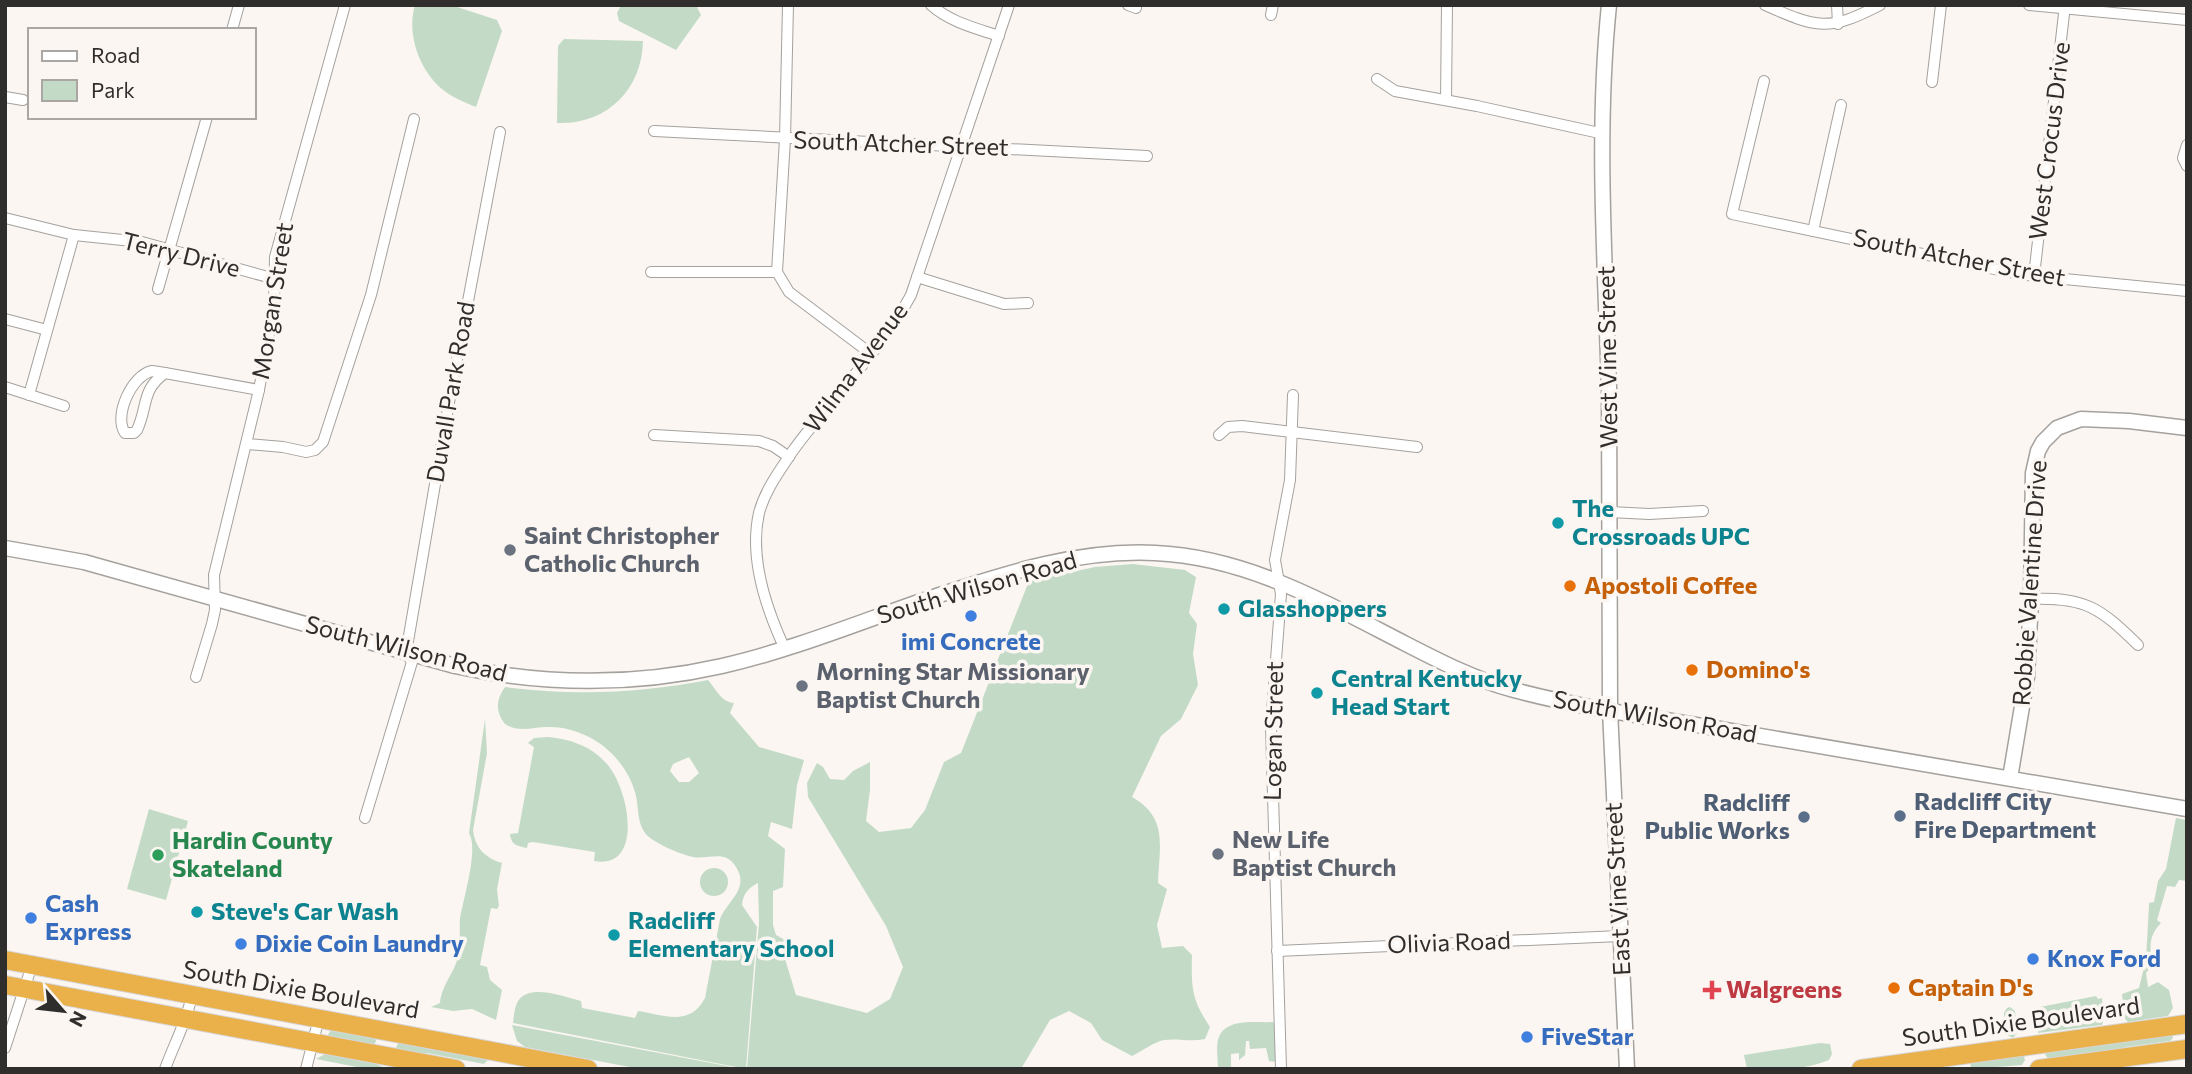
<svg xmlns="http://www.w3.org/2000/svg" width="2192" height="1074" font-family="Commissioner,sans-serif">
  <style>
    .green { fill: #c3dbc6; fill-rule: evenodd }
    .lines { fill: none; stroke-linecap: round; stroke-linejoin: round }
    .street-casing { stroke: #a5a19d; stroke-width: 12 }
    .secondary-casing { stroke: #a5a19d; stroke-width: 17 }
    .highway-casing { stroke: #d6d5d5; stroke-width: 20 }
    .street { stroke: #fff; stroke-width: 10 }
    .secondary { stroke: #fff; stroke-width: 14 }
    .highway { stroke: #eab04a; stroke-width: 18 }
    .culture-dot { fill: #0f9aa8; stroke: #fbf6f2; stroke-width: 2.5 }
    .worship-dot { fill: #6b7280; stroke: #fbf6f2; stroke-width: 2.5 }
    .food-dot { fill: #e8710a; stroke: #fbf6f2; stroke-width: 2.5 }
    .shop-dot { fill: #3f7fe0; stroke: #fbf6f2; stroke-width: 2.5 }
    .service-dot { fill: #5c6f8a; stroke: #fbf6f2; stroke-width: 2.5 }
    .leisure-dot { fill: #2e9e5b; stroke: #fbf6f2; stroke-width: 2.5 }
    .health-dot { fill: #e0444e; stroke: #fbf6f2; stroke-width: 2.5 }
    .labels { text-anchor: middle; stroke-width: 7; stroke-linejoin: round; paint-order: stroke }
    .street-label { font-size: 24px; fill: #302e2d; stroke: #fbf6f2 }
    .culture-label { font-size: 24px; font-weight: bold; fill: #0d838f; stroke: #fbf6f2; text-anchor: start }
    .worship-label { font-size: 24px; font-weight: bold; fill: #5b616d; stroke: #fbf6f2; text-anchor: start }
    .food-label { font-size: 24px; font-weight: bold; fill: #c56008; stroke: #fbf6f2; text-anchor: start }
    .shop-label { font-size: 24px; font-weight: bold; fill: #366cbe; stroke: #fbf6f2; text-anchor: start }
    .service-label { font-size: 24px; font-weight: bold; fill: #4e5e75; stroke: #fbf6f2; text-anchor: start }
    .leisure-label { font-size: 24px; font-weight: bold; fill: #27864d; stroke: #fbf6f2; text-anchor: start }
    .health-label { font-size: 24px; font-weight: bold; fill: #be3a42; stroke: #fbf6f2; text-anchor: start }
  </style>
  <rect width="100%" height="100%" fill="#fbf6f2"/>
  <g class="green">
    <path d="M 415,5 L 451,5 L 497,20 L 502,31 L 476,107 C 464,102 453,98 442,89 C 420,71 406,34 415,5 Z"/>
    <path d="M 621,5 L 696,5 L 701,15 L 676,50 L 619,21 L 617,13 Z"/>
    <path d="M 564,39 L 643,41 C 642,90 606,125 557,123 L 558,46 Z"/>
    <path d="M 1133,564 L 1185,570 L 1196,577 L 1189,613 L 1197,624 L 1193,654 L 1198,685 L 1181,719 L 1161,736 L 1132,797 C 1169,818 1159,847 1158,883 L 1167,889 L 1157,925 L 1162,948 L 1183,946 L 1192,955 C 1191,988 1192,1000 1210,1027 L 1205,1039 C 1191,1042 1178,1038 1164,1040 C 1154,1042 1142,1051 1132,1056 L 1102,1040 L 1091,1023 L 1069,1011 L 1050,1020 L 1021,1069 L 747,1069 L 759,923 L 758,883 C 748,888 743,894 742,905 L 757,927 L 746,1069 L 513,1023 C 514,1016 514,1008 518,1001 C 530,983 564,997 581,1001 L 582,1008 L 635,1018 L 638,1011 C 664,1015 690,1027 705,998 L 720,919 C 727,901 750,889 736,867 C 725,849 709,860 693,857 C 680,854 664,847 653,840 C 635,829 640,809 635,792 C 628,768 610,747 587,736 C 576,731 564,727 551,727 C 535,726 519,734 505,724 C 495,712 496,699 505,687 C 571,696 643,693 708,680 C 716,689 721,702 734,703 L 730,713 L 759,747 L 804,760 L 797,785 L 792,829 L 771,822 L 768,836 L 785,849 L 783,887 L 773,891 L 773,925 L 776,935 L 785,940 L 785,959 L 796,995 L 867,1013 L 890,999 L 903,967 L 886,926 L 808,797 L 807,783 L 817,763 L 823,767 L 830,779 L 844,780 L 853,771 L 870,762 L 870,790 L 866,821 L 879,832 L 911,828 L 925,810 L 944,762 L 961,753 L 1029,581 L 1095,567 ZM 689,757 L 699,773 L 689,782 L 679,782 L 670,771 L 673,764 Z"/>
    <path d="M 485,719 L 487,753 L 473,830 C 475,848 485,858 502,863 L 497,889 L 499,906 L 497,909 L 491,908 L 480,965 L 487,967 L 490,980 L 502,990 L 496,1020 L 472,1009 L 453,1011 L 431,1007 L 440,1003 C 442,983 456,972 459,952 C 461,942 459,930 460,919 C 463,900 479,849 469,833 Z"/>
    <path d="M 548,737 C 570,739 591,746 606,763 C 629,787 645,870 594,861 L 595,852 L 533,842 L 528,843 L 527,848 C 517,846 511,845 510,834 L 518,833 L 534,747 L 528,743 L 534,738 Z"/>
    <path d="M 149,809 L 188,821 L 166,900 L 127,889 Z"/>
    <path d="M 2176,818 L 2187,820 L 2187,881 L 2179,880 L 2175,887 L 2167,886 L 2157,920 L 2161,923 C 2148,936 2150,948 2152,965 L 2146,973 L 2148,987 L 2158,982 L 2169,990 L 2173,1008 L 2168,1016 L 2128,1022 L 2125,1019 L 2122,994 L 2139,988 L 2146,959 L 2149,905 L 2149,903 L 2154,902 L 2158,881 L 2166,869 Z"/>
    <circle cx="714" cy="882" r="14"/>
    <path d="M 2096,996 L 2098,999 L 2102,998 L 2104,1019 L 2102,1025 L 2038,1033 L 2035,1008 Z"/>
    <path d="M 2010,1007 L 2015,1011 L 2017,1033 L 2013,1038 L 2005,1034 L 2004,1013 L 2007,1008 Z"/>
    <path d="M 1273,1022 L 1276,1025 L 1277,1062 L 1269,1061 L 1266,1048 L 1250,1049 L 1249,1041 L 1246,1041 L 1245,1055 L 1239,1060 L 1239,1053 L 1231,1054 L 1231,1069 L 1218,1069 C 1218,1060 1216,1048 1218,1040 C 1224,1017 1255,1023 1273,1022 Z"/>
    <path d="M 512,1025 L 727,1066 L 739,1069 L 640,1069 L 525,1047 L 517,1041 Z"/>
    <path d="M 332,1028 L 374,1036 L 376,1041 L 374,1045 L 331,1040 L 328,1035 Z"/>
    <path d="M 2172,1033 L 2173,1038 L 2170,1041 L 2125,1047 L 2115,1052 L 2049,1061 L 2045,1054 L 2046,1052 Z"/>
    <path d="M 399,1041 L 487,1057 L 488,1060 L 484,1064 L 427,1053 L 402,1053 L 396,1048 Z"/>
    <path d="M 1820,1043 L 1830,1044 L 1832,1054 L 1829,1060 C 1803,1071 1775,1069 1747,1069 L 1744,1055 Z"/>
    <path d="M 2023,1053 L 2025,1060 L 2022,1065 L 1971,1069 L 1970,1061 Z"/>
    <path d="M 325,1054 L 376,1064 L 387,1069 L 367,1069 L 316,1059 Z"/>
  </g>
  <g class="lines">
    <defs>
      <g id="street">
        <path d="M 788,5 L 785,139 L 777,272 L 789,292 L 870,353"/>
        <path d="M 931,5 C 950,22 975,28 999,36"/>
        <path d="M 1128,5 L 1136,8"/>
        <path d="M 1765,5 C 1817,28 1828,32 1880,5"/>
        <path d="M 1837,5 L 1838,24"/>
        <path d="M 2029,5 L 2187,20"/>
        <path d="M 1271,15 L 1273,5"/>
        <path d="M 232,30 L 239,5"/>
        <path d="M 1377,79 L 1395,91 L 1477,106 L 1604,134"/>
        <path d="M 1764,81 L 1732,214 L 1999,270 L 2034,276 L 2187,291"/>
        <path d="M 1932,82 L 1941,5"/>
        <path d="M 5,97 L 23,100"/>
        <path d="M 1446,100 L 1447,5"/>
        <path d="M 654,131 L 1147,156"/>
        <path d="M 2187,145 L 2183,158 L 2187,166"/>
        <path d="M 5,218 L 74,235 L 142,242 L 275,279"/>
        <path d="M 1813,231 L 1841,105"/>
        <path d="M 651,272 L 777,272"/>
        <path d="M 2034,276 L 2065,5"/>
        <path d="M 917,277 L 1004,304 L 1028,303"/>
        <path d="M 158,289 L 207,117"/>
        <path d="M 5,319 L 47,330"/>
        <path d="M 152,371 L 165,373 C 141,390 148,407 137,430 L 134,433 L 125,433 C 113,416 132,375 152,371 Z"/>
        <path d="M 165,373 L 259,390"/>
        <path d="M 5,387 L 64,406"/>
        <path d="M 29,395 L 74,235"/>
        <path d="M 654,435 L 759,441 L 773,446 L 789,457"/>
        <path d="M 1219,435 L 1228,427 L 1242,426 L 1417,447"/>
        <path d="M 247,444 L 283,447 L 306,452 L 315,450 L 323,442 L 371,295 L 414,119"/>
        <path d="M 1610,512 L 1649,514 L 1703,511"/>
        <path d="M 2031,599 C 2086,597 2100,608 2138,645"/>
        <path d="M 784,647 C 766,608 749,557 759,513 C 765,490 779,472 792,452 C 830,399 880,353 911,295 L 1009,5"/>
        <path d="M 196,677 L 212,624 L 215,610 L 214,575 L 259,390 L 274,305 L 275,257 L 345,5"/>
        <path d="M 365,818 L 412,662 L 406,653 L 451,391 L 500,132"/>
        <path d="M 1277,951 L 1620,936"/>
        <path d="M 5,1048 L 32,965"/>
        <path d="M 165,1069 C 174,1044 187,1021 192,995"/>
        <path d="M 306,1069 L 319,1018"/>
        <path d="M 1281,1069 L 1271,726 L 1281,594 L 1275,560 L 1290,480 L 1293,395"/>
      </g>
      <g id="secondary">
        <path d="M 1609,5 C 1596,132 1605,261 1609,388 L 1610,710 L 1627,1069"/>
        <path d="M 5,548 L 84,562 L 455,666 C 542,685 634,686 722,666 C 792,650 860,622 927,599 C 1001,575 1076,549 1155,553 C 1247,557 1326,603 1406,644 C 1441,662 1476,680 1514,690 C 1588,710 1667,719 1743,733 C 1891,759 2039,783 2187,809"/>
        <path d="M 2010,778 L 2027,677 L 2031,599 L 2033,473 L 2038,451 L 2043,442 L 2057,428 L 2081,419 L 2129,421 L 2187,428"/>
      </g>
      <g id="highway">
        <path d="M 5,960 L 588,1069"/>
        <path d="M 5,985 L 456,1069"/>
        <path d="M 1861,1069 L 2187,1024"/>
        <path d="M 2039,1069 L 2187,1049"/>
      </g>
    </defs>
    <use href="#street" class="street-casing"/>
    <use href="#secondary" class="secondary-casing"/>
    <use href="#highway" class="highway-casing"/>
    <use href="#street" class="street"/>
    <use href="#secondary" class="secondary"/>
    <use href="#highway" class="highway"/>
  </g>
  <g class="culture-dot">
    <circle cx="1558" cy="523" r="7"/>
    <circle cx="1224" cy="609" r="7"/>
    <circle cx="1317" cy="693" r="7"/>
    <circle cx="197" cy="912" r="7"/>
    <circle cx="614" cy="935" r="7"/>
  </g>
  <g class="worship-dot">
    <circle cx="510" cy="550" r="7"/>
    <circle cx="802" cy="686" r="7"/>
    <circle cx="1218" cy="854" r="7"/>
  </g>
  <g class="food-dot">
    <circle cx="1570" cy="586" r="7"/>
    <circle cx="1692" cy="670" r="7"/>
    <circle cx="1894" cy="988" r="7"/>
  </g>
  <g class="shop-dot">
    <circle cx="971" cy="616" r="7"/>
    <circle cx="31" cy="918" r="7"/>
    <circle cx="241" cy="944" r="7"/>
    <circle cx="2033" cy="959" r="7"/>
    <circle cx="1527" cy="1037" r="7"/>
  </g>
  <g class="service-dot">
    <circle cx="1900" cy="816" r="7"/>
    <circle cx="1804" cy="817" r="7"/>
  </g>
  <circle class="leisure-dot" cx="158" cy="855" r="7"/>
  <path class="health-dot" d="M1708.5 979.5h7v7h7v7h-7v7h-7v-7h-7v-7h7z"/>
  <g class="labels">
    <g class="street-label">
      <text transform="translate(2050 141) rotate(-83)" y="8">West Crocus Drive</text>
      <text transform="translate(901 144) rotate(2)" y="8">South Atcher Street</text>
      <text transform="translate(181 255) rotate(14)" y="8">Terry Drive</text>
      <text transform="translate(1959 258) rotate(11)" y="8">South Atcher Street</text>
      <text transform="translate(273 301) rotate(-81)" y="8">Morgan Street</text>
      <text transform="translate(1608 357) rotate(-91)" y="8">West Vine Street</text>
      <text transform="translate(856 368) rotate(-53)" y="8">Wilma Avenue</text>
      <text transform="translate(451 392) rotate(-80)" y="8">Duvall Park Road</text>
      <text transform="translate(2030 583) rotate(-86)" y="8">Robbie Valentine Drive</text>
      <text transform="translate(977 588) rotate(-16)" y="8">South Wilson Road</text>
      <text transform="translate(406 649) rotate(14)" y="8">South Wilson Road</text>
      <text transform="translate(1655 717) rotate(10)" y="8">South Wilson Road</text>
      <text transform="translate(1274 731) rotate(-89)" y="8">Logan Street</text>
      <text transform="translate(1618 889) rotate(-93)" y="8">East Vine Street</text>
      <text transform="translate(1449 943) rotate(-2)" y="8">Olivia Road</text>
      <text transform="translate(301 990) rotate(10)" y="8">South Dixie Boulevard</text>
      <text transform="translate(2021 1022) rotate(-8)" y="8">South Dixie Boulevard</text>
    </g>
    <g class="culture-label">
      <text x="1572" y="517">The<tspan x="1572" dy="28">Crossroads UPC</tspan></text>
      <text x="1238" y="617">Glasshoppers</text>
      <text x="1331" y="687">Central Kentucky<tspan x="1331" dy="28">Head Start</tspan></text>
      <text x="211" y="920">Steve's Car Wash</text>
      <text x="628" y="929">Radcliff<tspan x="628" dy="28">Elementary School</tspan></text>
    </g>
    <g class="worship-label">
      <text x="524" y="544">Saint Christopher<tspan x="524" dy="28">Catholic Church</tspan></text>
      <text x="816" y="680">Morning Star Missionary<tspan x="816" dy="28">Baptist Church</tspan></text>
      <text x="1232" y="848">New Life<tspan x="1232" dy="28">Baptist Church</tspan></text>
    </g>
    <g class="food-label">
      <text x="1584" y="594">Apostoli Coffee</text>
      <text x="1706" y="678">Domino's</text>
      <text x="1908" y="996">Captain D's</text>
    </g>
    <g class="shop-label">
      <text x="971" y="650" text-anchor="middle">imi Concrete</text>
      <text x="45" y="912">Cash<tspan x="45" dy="28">Express</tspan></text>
      <text x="255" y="952">Dixie Coin Laundry</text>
      <text x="2047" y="967">Knox Ford</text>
      <text x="1541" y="1045">FiveStar</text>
    </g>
    <g class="service-label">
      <text x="1914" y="810">Radcliff City<tspan x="1914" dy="28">Fire Department</tspan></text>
      <text x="1790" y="811" text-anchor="end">Radcliff<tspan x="1790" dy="28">Public Works</tspan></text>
    </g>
    <g class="leisure-label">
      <text x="172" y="849">Hardin County<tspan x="172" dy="28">Skateland</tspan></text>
    </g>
    <g class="health-label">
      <text x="1726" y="998">Walgreens</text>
    </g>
  </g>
  <rect width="2192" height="1074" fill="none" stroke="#302e2d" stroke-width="14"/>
  <rect x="28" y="28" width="228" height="91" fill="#fbf6f2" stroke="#aaa6a3" stroke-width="2"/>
  <rect x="42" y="51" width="35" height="10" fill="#ffffff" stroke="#aaa6a3" stroke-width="2"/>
  <text x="91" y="63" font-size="21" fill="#302e2d">Road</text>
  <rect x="42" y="80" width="35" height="21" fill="#c3dbc6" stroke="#aaa6a3" stroke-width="2"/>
  <text x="91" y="98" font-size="21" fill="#302e2d">Park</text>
  <g transform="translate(63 1011) rotate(118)" stroke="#fbf6f2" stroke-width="5" paint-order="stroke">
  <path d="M0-5L12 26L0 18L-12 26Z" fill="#302e2d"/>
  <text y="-10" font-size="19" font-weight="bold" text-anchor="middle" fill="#302e2d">N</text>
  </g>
</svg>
